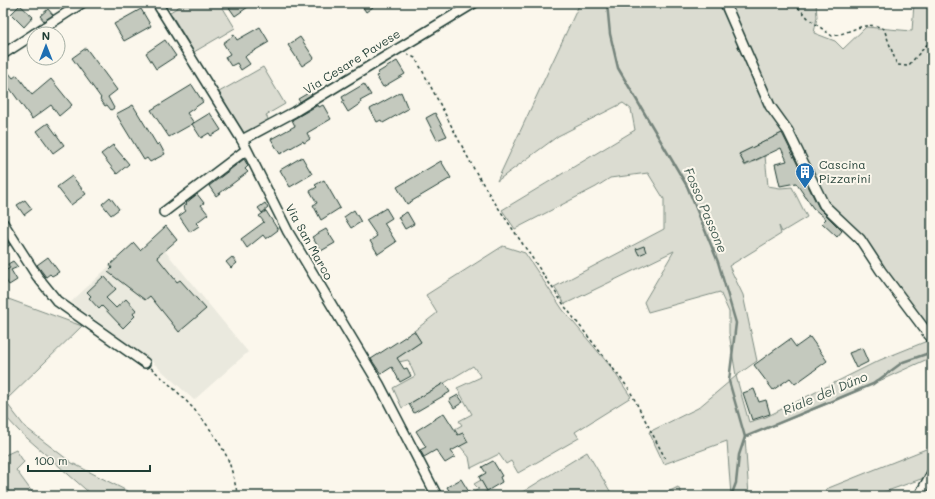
<svg xmlns="http://www.w3.org/2000/svg" width="935" height="499" font-family="Mali,sans-serif">
  <style>
    .built { fill: #eae9de }
    .green { fill: #dbdcd1; stroke: #7d8c82 }
    .lines { fill: none; stroke-linecap: round; stroke-linejoin: round }
    .stream { stroke: #74847b; stroke-width: 2.5 }
    .building { fill: #c4c9be; stroke: #1f3d34 }
    .minor-casing { stroke: #1f3d34; stroke-width: 12 }
    .path { stroke: #1f3d34; stroke-width: 1.5; stroke-dasharray: 3 3; stroke-linecap: butt }
    .minor { stroke: #fbf7ec; stroke-width: 9 }
    .labels { text-anchor: middle; stroke-width: 4; stroke-linejoin: round; paint-order: stroke }
    .street-label { font-size: 12px; fill: #1f3d34; stroke: #fbf7ec }
    .poi-label { font-size: 12px; fill: #1f3d34; stroke: #fbf7ec; text-anchor: start }
    .water-label { font-size: 13px; font-style: italic; fill: #425b52; stroke: #fbf7ec }
  </style>
  <rect width="100%" height="100%" fill="#fbf7ec"/>
  <filter id="ink" filterUnits="userSpaceOnUse"><feTurbulence type="fractalNoise" baseFrequency=".025" numOctaves="2"/><feDisplacementMap in="SourceGraphic" scale="8" xChannelSelector="R" yChannelSelector="G"/><feConvolveMatrix kernelMatrix="1 2 1 2 8 2 1 2 1" color-interpolation-filters="sRGB"/></filter>
  <g filter="url(#ink)">
    <path class="built" d="M 166,226 L 177,240 L 165,251 L 248,352 L 194,400 L 150,360 L 71,302 L 134,243 L 140,250 Z"/>
    <g class="green">
      <path d="M 185,3 L 220,3 L 235,28 L 194,52 L 170,12 Z"/>
      <path d="M 580,3 L 723,3 L 786,131 L 739,154 L 745,166 L 765,156 L 768,186 L 780,188 L 792,187 L 807,217 L 782,232 L 779,226 L 781,234 L 729,266 L 743,295 L 757,361 L 736,376 L 749,422 L 766,417 L 880,360 L 932,339 L 932,357 L 835,401 L 745,437 L 749,496 L 731,496 L 727,441 L 664,464 L 649,432 L 698,408 L 736,376 L 729,333 L 729,312 L 720,292 L 648,312 L 644,302 L 674,251 L 565,304 L 554,287 L 664,229 L 664,199 L 648,173 L 610,178 L 596,187 L 515,229 L 502,210 L 635,130 L 631,109 L 623,103 L 558,136 L 497,181 Z"/>
      <path d="M 725,3 L 816,3 L 817,17 L 814,33 L 835,41 L 843,49 L 866,27 L 912,31 L 914,3 L 932,3 L 932,333 L 861,235 L 825,205 L 771,106 Z"/>
      <path d="M 263,67 L 285,104 L 266,115 L 270,123 L 245,137 L 219,92 Z"/>
      <path d="M 503,246 L 525,253 L 563,310 L 611,367 L 631,397 L 575,432 L 579,438 L 518,473 L 511,461 L 506,464 L 499,454 L 471,468 L 469,457 L 460,446 L 463,433 L 445,443 L 441,437 L 462,425 L 459,421 L 472,414 L 457,388 L 481,377 L 473,366 L 402,408 L 393,388 L 415,376 L 408,360 L 399,362 L 397,358 L 421,342 L 414,331 L 437,313 L 426,295 Z"/>
      <path d="M 3,297 L 82,326 L 5,401 L 25,427 L 72,463 L 137,496 L 93,496 L 19,431 L 3,414 Z"/>
      <path d="M 932,444 L 932,479 L 924,478 L 873,496 L 830,496 L 826,489 L 931,447 Z"/>
      <path d="M 16,450 L 24,462 L 16,470 L 35,496 L 11,496 L 3,487 L 3,456 Z"/>
      <path d="M 587,452 L 613,496 L 516,496 Z"/>
      <path d="M 481,480 L 487,491 L 479,496 L 467,496 L 479,489 L 474,484 Z"/>
      <path d="M 678,487 L 683,496 L 660,496 Z"/>
    </g>
    <g class="lines">
      <g class="stream">
        <path d="M 607,3 L 610,34 L 618,68 L 687,186 L 718,262 L 736,323 L 729,381 L 745,437 L 739,455 L 736,483 L 731,496"/>
        <path d="M 745,437 L 873,384 L 903,362 L 932,352"/>
      </g>
    </g>
    <g class="building">
      <path d="M 226,3 L 246,3 L 248,7 L 235,16 Z"/>
      <path d="M 360,3 L 370,3 L 373,7 L 366,12 Z"/>
      <path d="M 20,5 L 33,17 L 24,27 L 11,14 Z"/>
      <path d="M 48,9 L 53,15 L 44,21 L 40,16 Z"/>
      <path d="M 141,9 L 151,26 L 124,41 L 114,24 Z"/>
      <path d="M 260,27 L 269,42 L 247,55 L 245,57 L 250,64 L 241,70 L 237,63 L 231,66 L 225,57 L 230,54 L 223,43 L 234,35 L 237,40 Z"/>
      <path d="M 300,37 L 314,58 L 302,66 L 288,45 Z"/>
      <path d="M 165,40 L 176,56 L 156,69 L 146,53 Z"/>
      <path d="M 86,48 L 117,90 L 108,97 L 114,108 L 111,110 L 107,105 L 105,106 L 100,99 L 101,98 L 72,58 Z"/>
      <path d="M 397,61 L 405,74 L 383,87 L 376,76 L 379,75 L 377,73 Z"/>
      <path d="M 3,66 L 13,78 L 17,75 L 32,95 L 51,79 L 72,105 L 59,116 L 51,105 L 32,119 L 3,79 Z"/>
      <path d="M 364,84 L 371,95 L 360,101 L 361,103 L 348,112 L 342,102 L 344,101 L 342,97 Z"/>
      <path d="M 192,85 L 203,102 L 187,113 L 194,123 L 169,137 L 151,110 Z"/>
      <path d="M 310,92 L 312,94 L 300,102 L 298,99 Z"/>
      <path d="M 401,92 L 408,109 L 383,123 L 381,120 L 377,122 L 370,109 Z"/>
      <path d="M 133,105 L 157,145 L 159,143 L 165,154 L 150,162 L 147,158 L 144,160 L 116,114 Z"/>
      <path d="M 318,105 L 319,107 L 323,105 L 331,119 L 307,133 L 310,139 L 304,143 L 303,141 L 280,154 L 271,139 L 295,126 L 292,120 Z"/>
      <path d="M 210,113 L 221,130 L 211,136 L 209,133 L 201,138 L 192,124 Z"/>
      <path d="M 435,113 L 447,136 L 437,140 L 426,118 Z"/>
      <path d="M 48,123 L 64,145 L 53,153 L 37,131 Z"/>
      <path d="M 782,133 L 819,208 L 842,231 L 837,237 L 822,223 L 826,219 L 813,208 L 796,183 L 780,186 L 775,164 L 787,161 L 781,148 L 745,165 L 739,154 Z"/>
      <path d="M 113,145 L 129,164 L 117,174 L 101,154 Z"/>
      <path d="M 302,157 L 312,174 L 290,187 L 280,170 Z"/>
      <path d="M 244,159 L 248,166 L 245,169 L 248,172 L 216,196 L 209,186 Z"/>
      <path d="M 441,161 L 451,178 L 407,204 L 397,187 Z"/>
      <path d="M 72,176 L 86,194 L 71,205 L 57,187 Z"/>
      <path d="M 324,180 L 340,208 L 321,220 L 313,205 L 317,203 L 310,191 L 317,187 L 315,185 Z"/>
      <path d="M 197,194 L 204,203 L 201,205 L 208,214 L 196,223 L 199,226 L 190,232 L 179,216 L 186,211 L 183,207 L 187,204 L 186,203 Z"/>
      <path d="M 110,197 L 119,209 L 111,215 L 102,204 Z"/>
      <path d="M 25,200 L 32,209 L 24,215 L 17,205 Z"/>
      <path d="M 265,203 L 268,208 L 262,213 L 258,208 Z"/>
      <path d="M 386,208 L 392,218 L 384,223 L 396,242 L 378,254 L 370,241 L 377,236 L 366,220 Z"/>
      <path d="M 354,210 L 361,222 L 351,228 L 344,217 Z"/>
      <path d="M 266,211 L 278,230 L 266,239 L 263,235 L 247,248 L 241,239 L 264,222 L 259,216 Z"/>
      <path d="M 407,212 L 414,224 L 405,229 L 398,217 Z"/>
      <path d="M 166,226 L 177,240 L 157,257 L 177,282 L 180,280 L 206,309 L 179,332 L 150,296 L 145,300 L 108,272 L 112,268 L 110,265 L 134,243 L 140,250 Z"/>
      <path d="M 326,229 L 335,243 L 321,251 L 312,237 Z"/>
      <path d="M 3,234 L 10,245 L 3,249 Z"/>
      <path d="M 644,246 L 646,252 L 639,255 L 636,249 Z"/>
      <path d="M 48,257 L 59,272 L 52,276 L 50,274 L 46,277 L 37,265 Z"/>
      <path d="M 232,257 L 237,263 L 231,268 L 226,262 Z"/>
      <path d="M 13,261 L 18,267 L 11,270 L 17,280 L 9,285 L 3,276 L 3,272 L 10,268 L 8,264 Z"/>
      <path d="M 104,276 L 116,289 L 106,298 L 116,308 L 126,299 L 136,310 L 133,314 L 135,316 L 123,328 L 102,306 L 99,309 L 89,298 L 91,296 L 87,292 Z"/>
      <path d="M 414,331 L 421,342 L 397,358 L 404,369 L 407,368 L 411,376 L 400,382 L 392,367 L 381,374 L 371,359 Z"/>
      <path d="M 810,337 L 827,361 L 795,384 L 790,378 L 773,390 L 754,365 L 790,339 L 796,347 Z"/>
      <path d="M 862,348 L 868,362 L 856,368 L 849,353 Z"/>
      <path d="M 444,383 L 450,392 L 414,413 L 409,404 Z"/>
      <path d="M 754,389 L 759,402 L 766,400 L 770,414 L 752,420 L 743,393 Z"/>
      <path d="M 458,395 L 463,402 L 454,408 L 449,400 Z"/>
      <path d="M 444,413 L 458,435 L 463,433 L 468,442 L 451,451 L 455,457 L 445,463 L 436,450 L 424,457 L 420,450 L 426,447 L 416,431 Z"/>
      <path d="M 493,461 L 502,476 L 500,477 L 502,482 L 487,491 L 479,477 L 486,473 L 482,467 Z"/>
      <path d="M 461,479 L 469,492 L 462,496 L 452,496 L 447,487 Z"/>
    </g>
    <g class="lines">
      <defs>
        <g id="minor">
          <path d="M 157,3 L 242,140 L 288,232 L 379,384 L 437,496"/>
          <path d="M 725,3 L 770,106 L 788,131 L 824,205 L 860,239 L 881,271 L 932,339"/>
          <path d="M 34,34 L 82,3"/>
          <path d="M 3,54 L 34,34"/>
          <path d="M 242,140 L 294,112 L 474,3"/>
          <path d="M 164,212 L 246,150"/>
          <path d="M 3,223 L 37,276 L 57,301 L 145,363"/>
          <path d="M 919,496 L 932,473"/>
        </g>
      </defs>
      <use href="#minor" class="minor-casing"/>
      <g class="path">
        <path d="M 794,3 L 809,19 L 832,36 C 852,33 865,19 884,29 L 897,65 L 908,66 L 932,39"/>
        <path d="M 407,54 L 415,58 L 421,68 L 474,169 L 491,197 L 566,308 L 629,389 L 665,458"/>
        <path d="M 151,368 C 181,394 209,421 227,457 C 232,469 235,484 238,496"/>
      </g>
      <use href="#minor" class="minor"/>
    </g>
  </g>
  <defs>
    <symbol id="building-pin" viewBox="-11 -11 22 30"><path d="M0 17L-7.5 6A9.5 9.5 0 1 1 7.5 6Z" fill="#1f6fb2" stroke="#fbf7ec"/><path d="M-4-6H4V6H1V3H-1V6H-4ZM-2.5-4.3h1.7v1.8h-1.7ZM.8-4.3h1.7v1.8H.8ZM-2.5-1h1.7V.8h-1.7ZM.8-1h1.7V.8H.8Z" fill="#fff"/></symbol>
  </defs>
  <g fill-rule="evenodd">
    <use href="#building-pin" x="794" y="161" width="22" height="30"/>
  </g>
  <g class="labels">
    <g class="street-label">
      <text transform="translate(352 62) rotate(-32)" y="4">Via Cesare Pavese</text>
      <text transform="translate(309 242) rotate(61)" y="4">Via San Marco</text>
    </g>
    <g class="poi-label">
      <text x="819" y="169">Cascina<tspan x="819" dy="14">Pizzarini</tspan></text>
    </g>
    <g class="water-label">
      <text transform="translate(706 210) rotate(67)" y="5">Fosso Passone</text>
      <text transform="translate(825 393) rotate(-23)" y="5">Riale del Dűno</text>
    </g>
  </g>
  <rect width="935" height="499" fill="none" stroke="#fbf7ec" stroke-width="16"/>
  <rect x="8" y="8" width="919" height="483" fill="none" stroke="#1f3d34" stroke-width="1.5" filter="url(#ink)"/>
  <g transform="translate(46 46)"><circle r="19" fill="#fbf7ec" stroke="#a3ada2"/>
  <path d="M0-3L7 15L0 10L-7 15Z" fill="#1f6fb2"/>
  <text y="-6" font-size="11" font-weight="bold" text-anchor="middle" fill="#1f3d34">N</text>
  </g>
  <path d="M28 465v6h122v-6" fill="none" stroke="#1f3d34" stroke-width="2"/>
  <text x="34" y="465" font-size="12" fill="#1f3d34" stroke="#fbf7ec" stroke-width="3" paint-order="stroke">100 m</text>
</svg>
